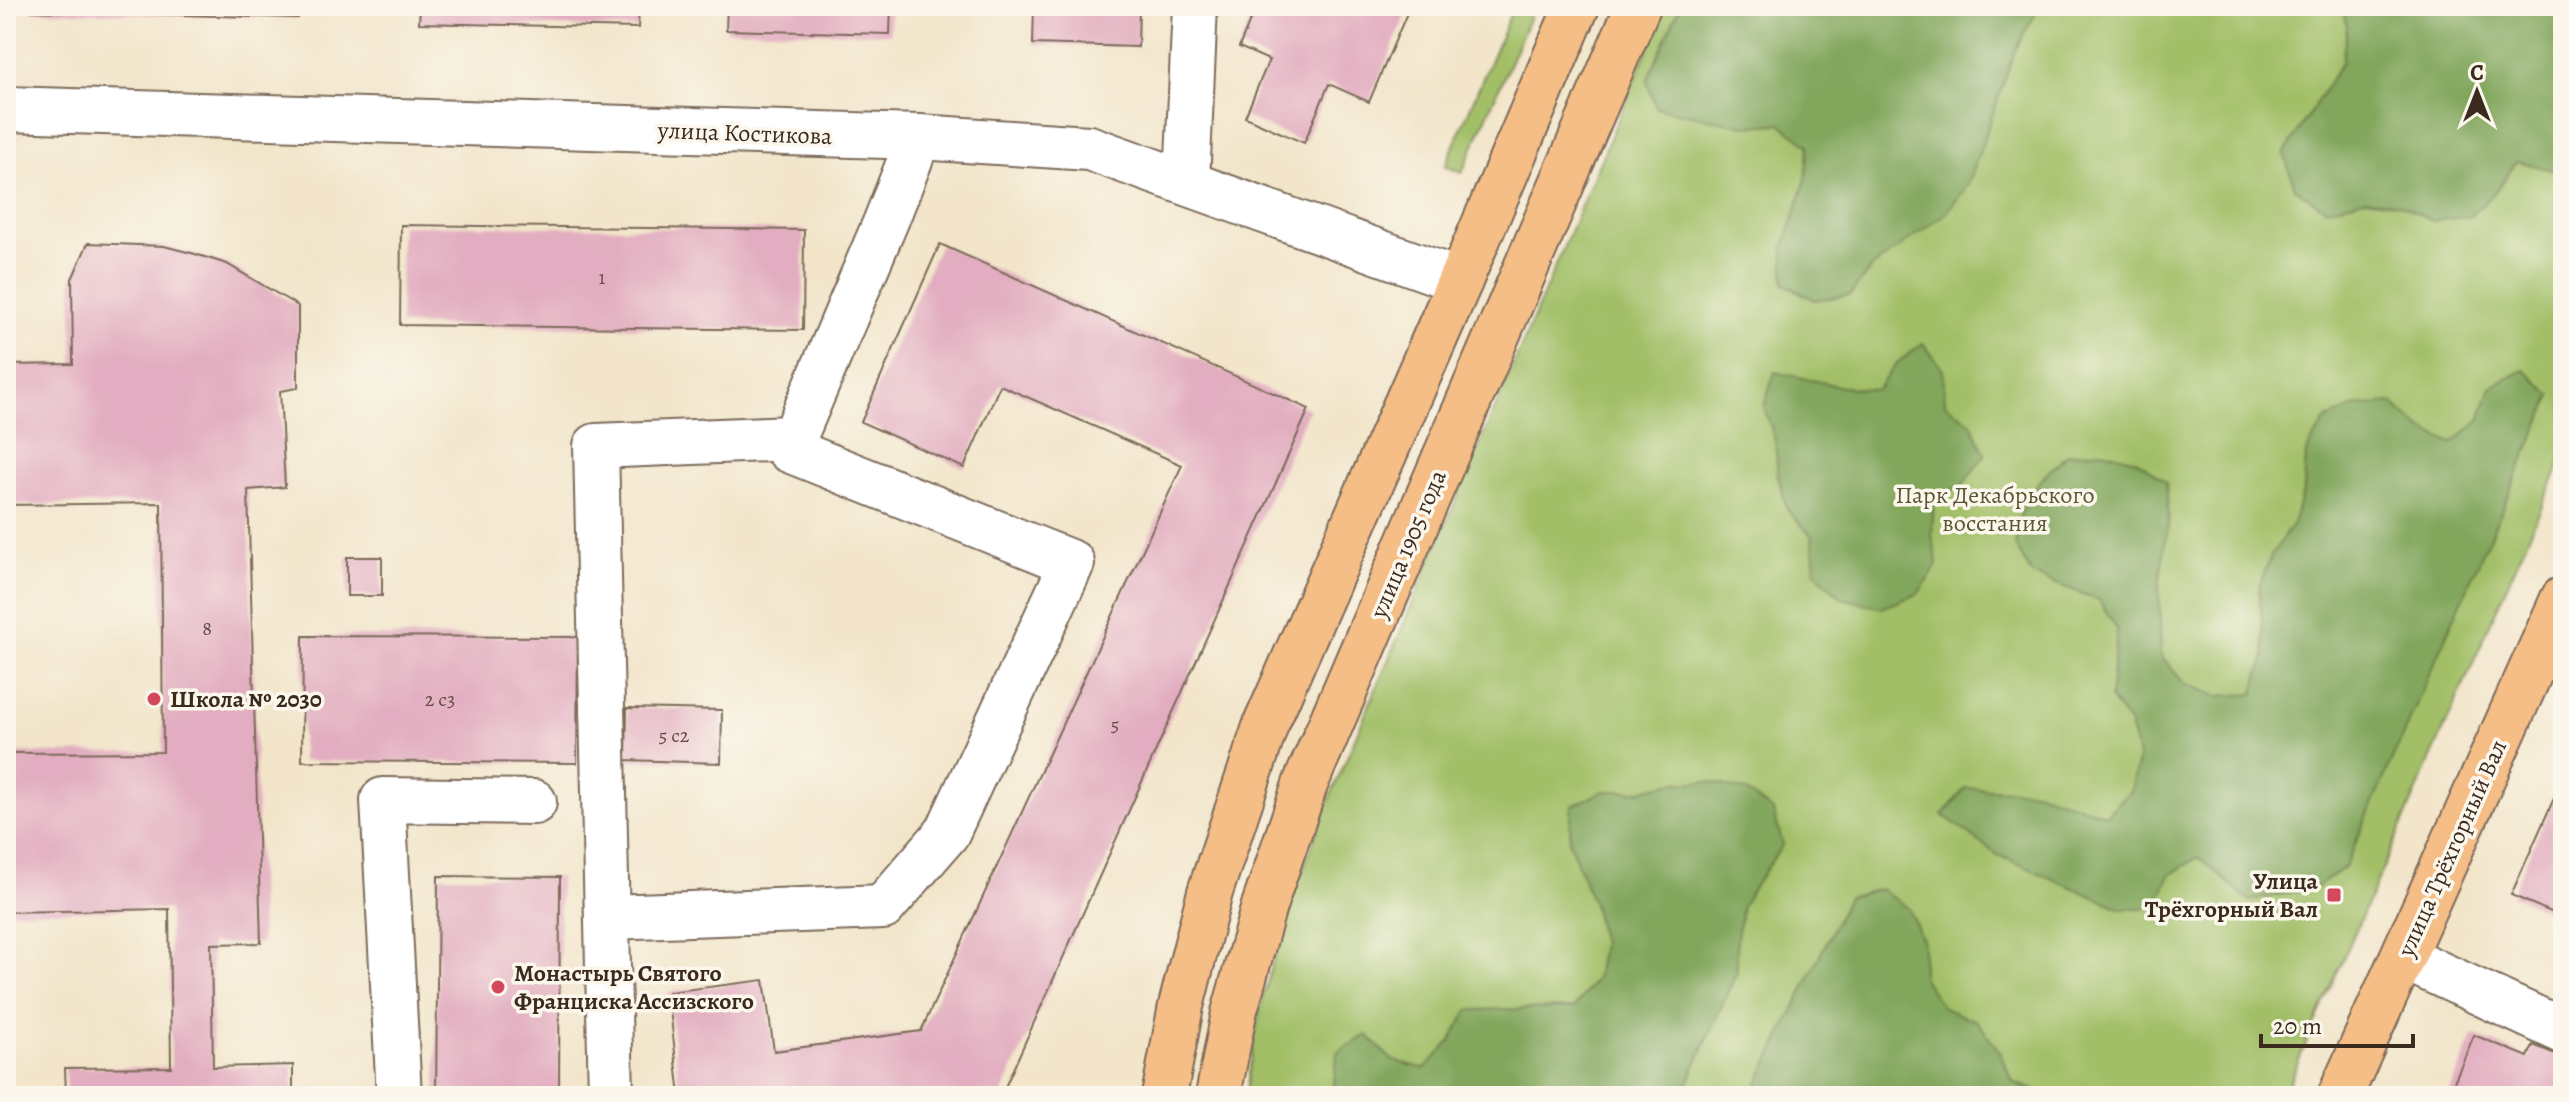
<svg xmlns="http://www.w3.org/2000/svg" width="2569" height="1102" font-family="Alegreya,serif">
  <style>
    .green { fill: #a2bf67; stroke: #6e7442; stroke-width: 2 }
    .forest { fill: #81a65c; stroke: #5e683d; stroke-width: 2 }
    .building { fill: #e2adc0 }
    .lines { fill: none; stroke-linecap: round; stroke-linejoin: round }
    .minor-casing { stroke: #7b6b5a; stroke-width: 48 }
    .major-casing { stroke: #7b6b5a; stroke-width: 48 }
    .minor { stroke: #fff; stroke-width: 44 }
    .major { stroke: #f6be87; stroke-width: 44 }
    .poi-dot { fill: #d1495b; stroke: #fbf7ec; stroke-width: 3 }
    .labels { text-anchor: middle; stroke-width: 7; stroke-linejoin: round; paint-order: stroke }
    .number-label { font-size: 20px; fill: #654b46 }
    .street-label { font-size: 24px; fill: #3b2a1e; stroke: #fbf7ec }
    .park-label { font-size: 24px; fill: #5a5734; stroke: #fbf7ec }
    .poi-label { font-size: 24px; font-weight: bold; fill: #3b2a1e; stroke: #fbf7ec; text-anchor: start }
  </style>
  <rect width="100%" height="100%" fill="#fbf7ec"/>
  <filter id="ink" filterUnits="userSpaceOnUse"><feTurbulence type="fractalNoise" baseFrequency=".0125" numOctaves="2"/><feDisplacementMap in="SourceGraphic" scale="16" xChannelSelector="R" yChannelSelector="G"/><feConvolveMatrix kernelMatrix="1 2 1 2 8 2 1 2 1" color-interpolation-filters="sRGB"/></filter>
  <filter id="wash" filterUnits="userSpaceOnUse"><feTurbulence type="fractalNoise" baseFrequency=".006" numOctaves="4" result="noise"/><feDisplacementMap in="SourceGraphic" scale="32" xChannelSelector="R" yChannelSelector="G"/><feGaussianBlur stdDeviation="1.8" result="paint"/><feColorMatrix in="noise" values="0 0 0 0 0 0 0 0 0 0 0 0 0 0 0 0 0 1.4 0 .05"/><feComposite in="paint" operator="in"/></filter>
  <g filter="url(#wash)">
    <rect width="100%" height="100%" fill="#f2e5ca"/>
    <g class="green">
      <path d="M 1514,6 L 1532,12 L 1462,173 L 1445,166 Z"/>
      <path d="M 1666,6 L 2563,6 L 2563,458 L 2283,1096 L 1245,1096 L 1259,1012 L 1285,918 L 1331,795 Z"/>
    </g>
    <g class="forest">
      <path d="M 1680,6 L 2040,6 L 2015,50 L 1968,185 L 1946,213 L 1871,268 L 1850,295 L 1815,300 L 1784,284 L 1784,247 L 1806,179 L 1808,145 L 1780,124 L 1745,126 L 1656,108 L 1647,81 Z"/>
      <path d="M 2343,6 L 2563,6 L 2563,178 L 2552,170 L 2517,161 L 2497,190 L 2471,216 L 2432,221 L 2401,204 L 2365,199 L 2326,209 L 2295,188 L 2284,154 L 2342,62 L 2347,27 Z"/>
      <path d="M 1923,343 L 1943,369 L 1945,403 L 1972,424 L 1985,455 L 1963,484 L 1934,501 L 1932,536 L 1938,564 L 1918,594 L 1882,608 L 1842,598 L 1815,572 L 1812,536 L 1787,510 L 1778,475 L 1775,440 L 1764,406 L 1775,372 L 1843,387 L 1877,390 L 1897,363 Z"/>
      <path d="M 2524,370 L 2552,395 L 2345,867 L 2317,887 L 2250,901 L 2198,857 L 2170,875 L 2155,907 L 2122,909 L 1996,854 L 1943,815 L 1965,788 L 2035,791 L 2106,815 L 2131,790 L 2139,757 L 2130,725 L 2110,698 L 2117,629 L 2099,600 L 2032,575 L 2015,545 L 2021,512 L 2039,481 L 2067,454 L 2102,451 L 2136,460 L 2166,482 L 2169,518 L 2159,586 L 2161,656 L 2184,683 L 2217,696 L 2253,694 L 2265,657 L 2259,586 L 2272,554 L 2293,523 L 2304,488 L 2306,453 L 2325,420 L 2357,406 L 2392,403 L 2420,428 L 2452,443 L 2480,420 L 2491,387 Z"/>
      <path d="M 1674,782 L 1711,782 L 1745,791 L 1773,811 L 1783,844 L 1742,905 L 1737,938 L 1737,971 L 1682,1096 L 1333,1096 L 1337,1052 L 1367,1035 L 1392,1060 L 1425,1069 L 1451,1041 L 1468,1010 L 1574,1008 L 1596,979 L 1602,944 L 1594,907 L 1569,841 L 1572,806 L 1604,791 L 1639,791 Z"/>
      <path d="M 1881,889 L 1909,909 L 1923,942 L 1923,978 L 1943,1008 L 1977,1021 L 1998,1049 L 2013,1082 L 2049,1096 L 1752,1096 L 1848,897 Z"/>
    </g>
    <g id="blocks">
      <g class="building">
        <path d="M 33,6 L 298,6 L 298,18 L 32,11 Z"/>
        <path d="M 420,6 L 639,6 L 638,28 L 419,23 Z"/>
        <path d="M 727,6 L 891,6 L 890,34 L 726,30 Z"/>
        <path d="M 1034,6 L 1139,6 L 1138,47 L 1033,44 Z"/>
        <path d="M 1256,6 L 1410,6 L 1369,102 L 1329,84 L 1304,143 L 1245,117 L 1269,60 L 1239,47 Z"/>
        <path d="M 401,225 L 804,230 L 803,330 L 400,325 Z"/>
        <path d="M 88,243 L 164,246 L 195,254 L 227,264 L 298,306 L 298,388 L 280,391 L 285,487 L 248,490 L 261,943 L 211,944 L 213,1067 L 293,1065 L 293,1096 L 66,1096 L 65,1068 L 171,1067 L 169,909 L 6,912 L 6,753 L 163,752 L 161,503 L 6,505 L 6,365 L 73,364 L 72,279 Z"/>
        <path d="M 940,244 L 1309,409 L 1001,1096 L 680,1096 L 668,992 L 764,980 L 774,1051 L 921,1031 L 1182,465 L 1000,385 L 964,468 L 861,422 Z"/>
        <rect x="347" y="557" width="35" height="39"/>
        <path d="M 303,636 L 578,637 L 577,763 L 302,761 Z"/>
        <path d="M 627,708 L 722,710 L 721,763 L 626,760 Z"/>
        <path d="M 2563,778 L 2563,917 L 2511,895 Z"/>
        <path d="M 438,876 L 560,877 L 559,1096 L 436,1096 Z"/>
        <path d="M 2474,1035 L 2528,1057 L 2533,1045 L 2563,1057 L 2563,1096 L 2448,1096 Z"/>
      </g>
    </g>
  </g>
  <g filter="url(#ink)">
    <use href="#blocks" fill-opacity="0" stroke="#7b6b5a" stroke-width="2"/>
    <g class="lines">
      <defs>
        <g id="minor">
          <path d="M 6,109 L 919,137 L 1089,148 L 1460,281"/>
          <path d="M 1187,182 L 1195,6"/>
          <path d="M 609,917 L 883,907 L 947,833 L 1072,563 L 789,450 L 886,221 L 919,137"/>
          <path d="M 2403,957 L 2563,1031"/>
          <path d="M 399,1096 L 383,800 L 534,802"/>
          <path d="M 611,1096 L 596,446 L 793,438"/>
        </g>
        <g id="major">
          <path d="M 1164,1096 L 1181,1006 L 1210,892 L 1266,724 L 1460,281 L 1577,6"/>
          <path d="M 1218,1096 L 1234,1013 L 1264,906 L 1306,782 L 1638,6"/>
          <path d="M 2340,1096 L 2563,599"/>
        </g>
      </defs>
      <use href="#minor" class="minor-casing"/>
      <use href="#major" class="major-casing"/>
      <use href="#minor" class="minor"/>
      <use href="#major" class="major"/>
    </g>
  </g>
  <g class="poi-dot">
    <circle cx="154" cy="699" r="8"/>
    <rect x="2326" y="887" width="16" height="16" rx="4"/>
    <circle cx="498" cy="987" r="8"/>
  </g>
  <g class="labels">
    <g class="number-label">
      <text x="602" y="284">1</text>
      <text x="207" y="635">8</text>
      <text x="440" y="706">2 с3</text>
      <text x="1115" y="731">5</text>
      <text x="674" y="742">5 с2</text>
    </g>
    <g class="street-label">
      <text transform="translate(745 133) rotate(2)" y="8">улица Костикова</text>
      <text transform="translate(1408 544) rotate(-67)" y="8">улица 1905 года</text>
      <text transform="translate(2452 848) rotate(-66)" y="8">улица Трёхгорный Вал</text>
    </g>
    <g class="park-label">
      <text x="1995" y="503">Парк Декабрьского<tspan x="1995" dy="28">восстания</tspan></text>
    </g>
    <g class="poi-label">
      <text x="170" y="707">Школа № 2030</text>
      <text x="2318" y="889" text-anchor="end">Улица<tspan x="2318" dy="28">Трёхгорный Вал</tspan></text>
      <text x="514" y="981">Монастырь Святого<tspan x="514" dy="28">Франциска Ассизского</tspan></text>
    </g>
  </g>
  <rect width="2569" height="1102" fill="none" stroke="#fbf7ec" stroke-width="32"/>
  <g transform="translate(2477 92)" stroke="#fbf7ec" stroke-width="6" paint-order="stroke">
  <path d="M0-6L14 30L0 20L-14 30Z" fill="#3b2a1e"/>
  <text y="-12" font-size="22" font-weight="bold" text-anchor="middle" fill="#3b2a1e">С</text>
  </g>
  <path d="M2261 1034v12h152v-12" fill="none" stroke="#3b2a1e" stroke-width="4"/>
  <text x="2273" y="1034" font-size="24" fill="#3b2a1e" stroke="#fbf7ec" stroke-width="6" paint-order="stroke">20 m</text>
</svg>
